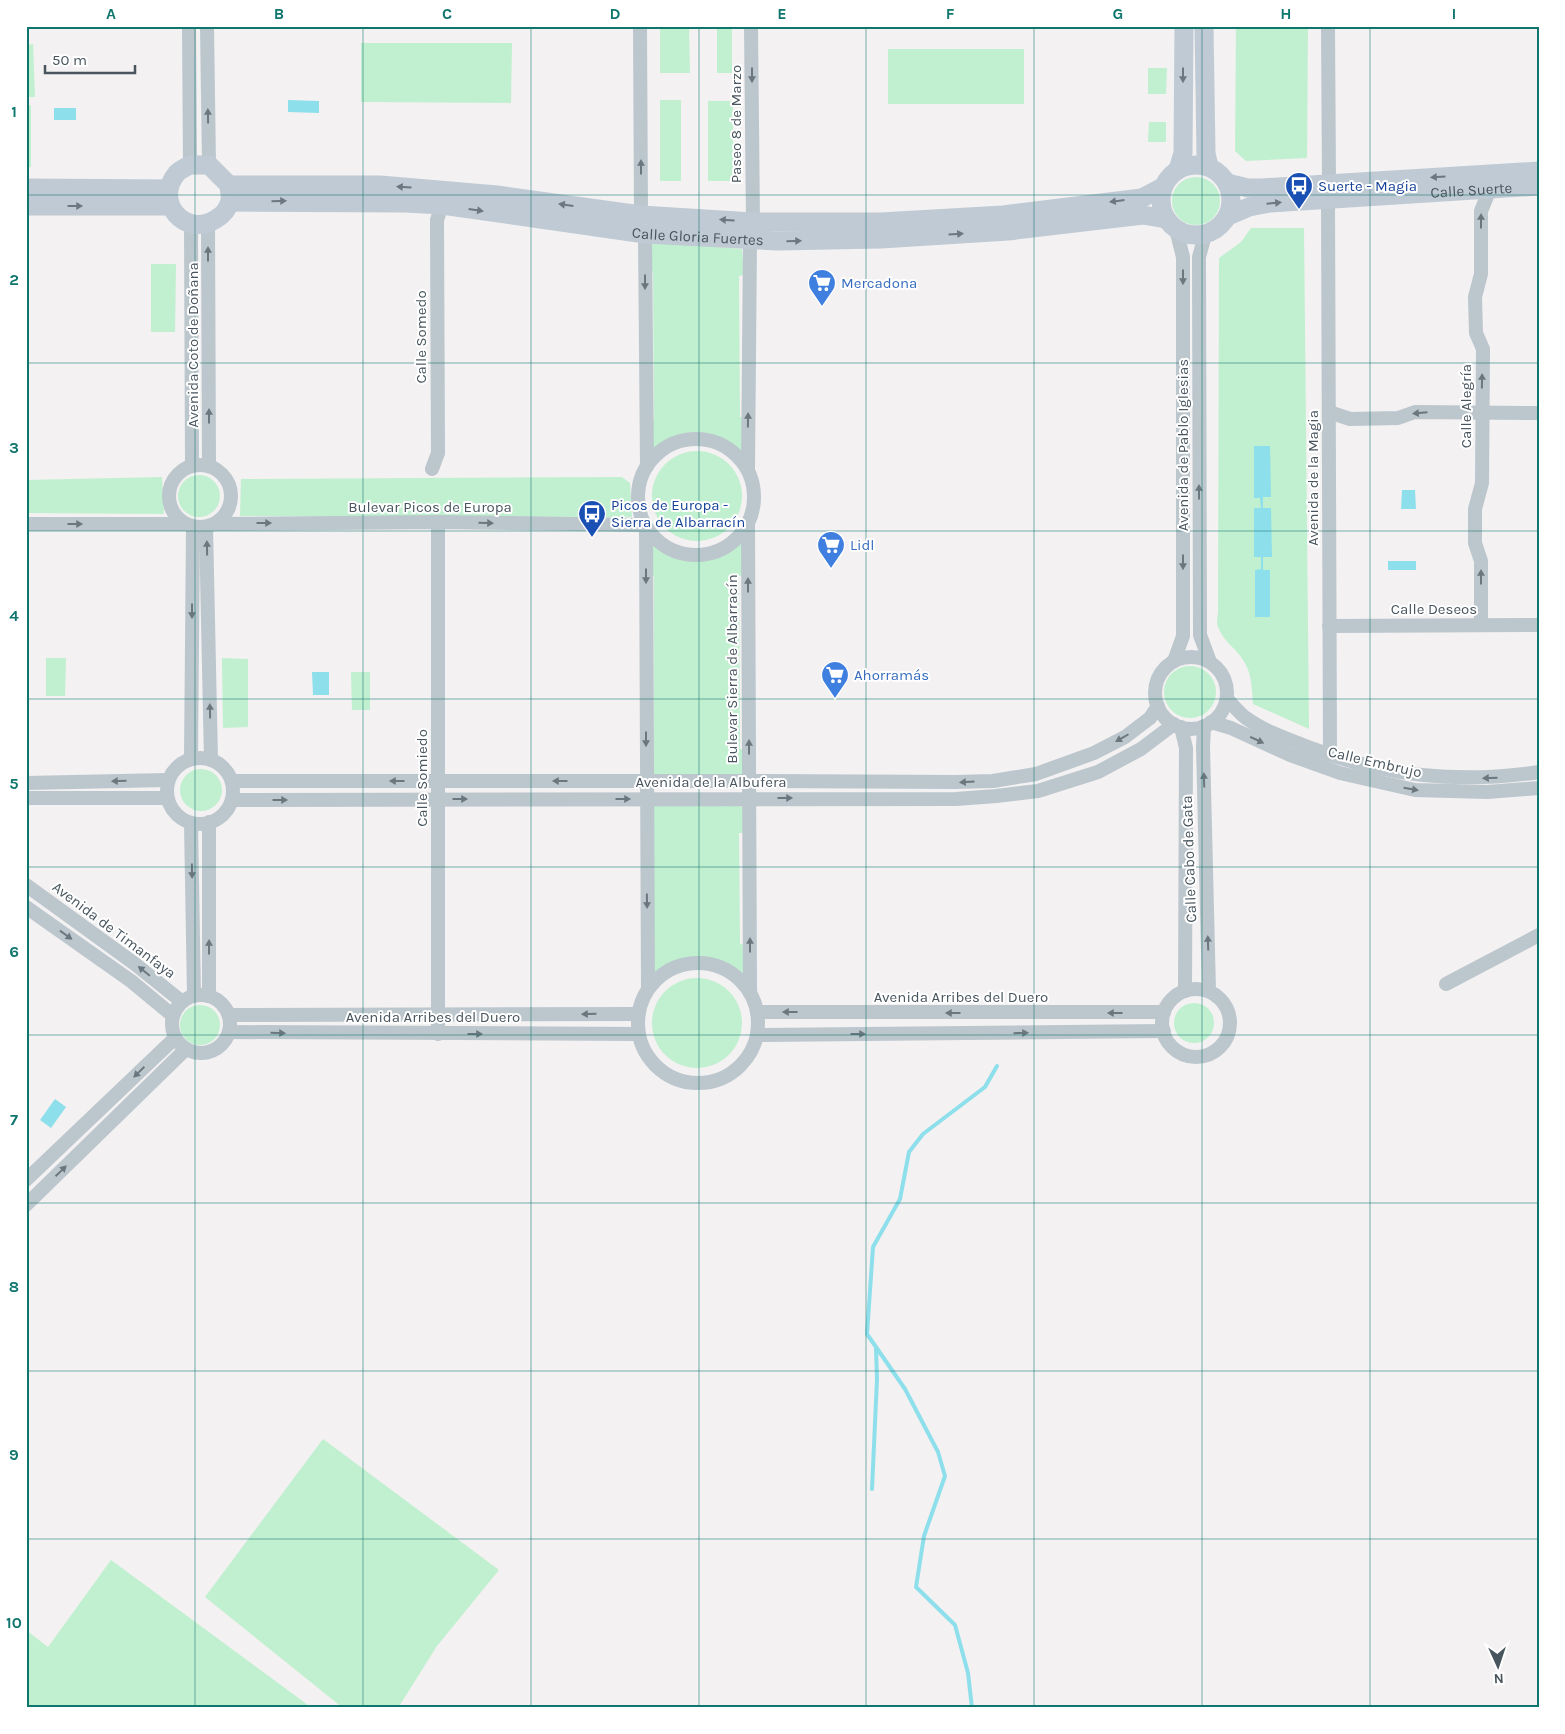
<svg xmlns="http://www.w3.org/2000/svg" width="1565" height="1734" font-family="Karla,sans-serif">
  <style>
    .green { fill: #c0f0cf }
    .water { fill: #8edfec }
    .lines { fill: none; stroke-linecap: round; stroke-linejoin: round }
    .stream { stroke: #8edfec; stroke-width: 4 }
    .street { stroke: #bcc6cd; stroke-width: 14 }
    .secondary { stroke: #bfcad4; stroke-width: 19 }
    .oneway { fill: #6b777f }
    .oneway2 { fill: #6c7881 }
    .grid { fill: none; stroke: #0f766e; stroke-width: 1; stroke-opacity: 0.55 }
    .labels { text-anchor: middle; stroke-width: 4; stroke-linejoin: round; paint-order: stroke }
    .street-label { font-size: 15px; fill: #48555e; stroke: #fff }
    .transit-label { font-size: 15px; fill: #164399; stroke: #fff; text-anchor: start }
    .shop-label { font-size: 15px; fill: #366cbe; stroke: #fff; text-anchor: start }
    .neatline { fill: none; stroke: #0f766e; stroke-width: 2 }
    .grid-label { font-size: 16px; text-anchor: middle; font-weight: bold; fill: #0f766e }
  </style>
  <rect width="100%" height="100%" fill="#f3f1f1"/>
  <g class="green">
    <path d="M 660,26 L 689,26 L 690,73 L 660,73 Z"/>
    <rect x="717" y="26" width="15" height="47"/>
    <path d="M 1236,26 L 1308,26 L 1307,158 L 1246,161 L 1235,151 Z"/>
    <path d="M 361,43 L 512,43 L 511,103 L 361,102 Z"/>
    <path d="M 33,44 L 35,97 L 26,97 L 26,45 Z"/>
    <rect x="888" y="49" width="136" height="55"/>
    <path d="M 1148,68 L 1167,68 L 1166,94 L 1148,94 Z"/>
    <rect x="660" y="100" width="21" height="81"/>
    <rect x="708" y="101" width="25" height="80"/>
    <path d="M 31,105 L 31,167 L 26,168 L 26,106 Z"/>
    <path d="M 1149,122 L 1166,122 L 1166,142 L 1148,142 Z"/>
    <circle cx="1196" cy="201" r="24"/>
    <path d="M 1251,228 L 1304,228 L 1309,729 L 1253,704 C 1252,691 1252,677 1246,665 C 1239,650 1223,642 1218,627 C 1216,622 1218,616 1218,611 L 1219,258 L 1241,242 Z"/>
    <path d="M 650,242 L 742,249 L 744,275 L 739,276 L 740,417 L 744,417 L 744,454 C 725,435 698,426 673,437 C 665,441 657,448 651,454 L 650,419 L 654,419 L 653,271 L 650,271 Z"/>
    <path d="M 151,264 L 176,264 L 175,332 L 151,332 Z"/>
    <circle cx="697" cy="496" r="45"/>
    <circle cx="199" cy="496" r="21"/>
    <path d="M 162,477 L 164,514 L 26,513 L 26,480 Z"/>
    <path d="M 622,477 L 630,483 L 632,517 L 240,516 L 241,479 Z"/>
    <path d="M 744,540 L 745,575 L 739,576 L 740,749 L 744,749 L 744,776 L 649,776 L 654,750 L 654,576 L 651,575 L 650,541 C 681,565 715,570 744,540 Z"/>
    <path d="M 46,658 L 66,658 L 65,696 L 46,696 Z"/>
    <path d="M 222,658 L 248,659 L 248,727 L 223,728 Z"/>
    <circle cx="1190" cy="692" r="26"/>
    <path d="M 351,672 L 370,672 L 370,710 L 352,710 Z"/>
    <circle cx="201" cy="790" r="21"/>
    <path d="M 653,806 L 740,806 L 744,808 L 744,833 L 739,833 L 740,944 L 745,945 L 745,980 C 717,955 679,951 652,979 Z"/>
    <circle cx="697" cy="1023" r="45"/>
    <circle cx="1194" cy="1023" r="20"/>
    <circle cx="200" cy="1025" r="20"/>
    <path d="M 323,1439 L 499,1570 L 437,1646 L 398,1708 L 343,1708 L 205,1597 Z"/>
    <path d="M 111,1560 L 312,1708 L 26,1708 L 26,1630 L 48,1647 Z"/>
  </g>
  <g class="water">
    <path d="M 288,100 L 319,101 L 319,113 L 288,112 Z"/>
    <rect x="54" y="108" width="22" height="12"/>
    <path d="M 1254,446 L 1270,446 L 1271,497 L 1263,497 L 1263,508 L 1271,508 L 1272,557 L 1263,557 L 1263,570 L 1270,570 L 1270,617 L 1255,617 L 1255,570 L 1261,569 L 1261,557 L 1254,557 L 1254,508 L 1261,508 L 1260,498 L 1254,498 Z"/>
    <path d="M 1402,490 L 1415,490 L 1416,509 L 1401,509 Z"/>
    <rect x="1388" y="561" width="28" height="9"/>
    <path d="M 312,672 L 329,672 L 329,695 L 313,695 Z"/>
    <path d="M 55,1099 L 66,1107 L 51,1128 L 40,1120 Z"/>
  </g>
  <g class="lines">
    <g class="stream">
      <path d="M 872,1489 L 877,1379 L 876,1349"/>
      <path d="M 972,1708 L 968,1673 L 955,1625 L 916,1587 L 924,1536 L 945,1476 L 938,1452 L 905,1389 L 867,1334 L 873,1247 L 900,1199 L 909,1152 L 923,1134 L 985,1087 L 997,1066"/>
    </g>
    <g class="street">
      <path d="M 189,26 L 190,165"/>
      <path d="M 207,26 L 209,165"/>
      <path d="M 640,26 L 641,215"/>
      <path d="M 751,26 L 753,222"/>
      <path d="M 1328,26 L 1329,183"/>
      <path d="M 1328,200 L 1330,755"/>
      <path d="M 208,224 L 209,465"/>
      <path d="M 191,225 L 192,465"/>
      <path d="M 645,234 L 647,466"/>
      <path d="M 1205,235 L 1199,257 L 1199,264 L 1200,635 L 1210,662"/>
      <path d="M 1329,412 L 1350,419 L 1398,418 L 1415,412 L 1539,413"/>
      <circle cx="696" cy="497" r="58"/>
      <circle cx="200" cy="496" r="31"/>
      <path d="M 432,469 L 438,453 L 437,220 L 442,205"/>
      <path d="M 748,469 L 750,240"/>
      <path d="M 438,522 L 438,1034"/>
      <path d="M 26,524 L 184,524"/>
      <path d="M 216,524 L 438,522 L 645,525"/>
      <path d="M 748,525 L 750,993"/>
      <path d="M 206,527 L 211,760"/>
      <path d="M 646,528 L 648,988"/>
      <path d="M 1481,625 L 1481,561 L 1475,543 L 1475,509 L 1482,483 L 1483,349 L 1476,333 L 1475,297 L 1481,274 L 1481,211 L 1490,189"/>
      <path d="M 1329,626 L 1539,625"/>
      <circle cx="1191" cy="693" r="36"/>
      <path d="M 1174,661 L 1183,636 L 1183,257 L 1176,229"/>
      <path d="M 1227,699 C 1233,705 1239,713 1246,718 C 1264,731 1287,739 1308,747 C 1384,776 1458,784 1539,772"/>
      <path d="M 1211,722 L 1231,728 L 1290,755 L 1340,773 L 1415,790 L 1487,792 L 1539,788"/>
      <path d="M 1204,726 L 1203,747 L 1209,991"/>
      <path d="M 1181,727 L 1186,748 L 1185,991"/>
      <circle cx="200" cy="791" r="33"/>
      <path d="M 191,759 L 193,527"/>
      <path d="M 232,781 L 749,781 L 956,782 L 993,781 L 1036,774 L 1094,753 L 1125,737 L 1150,718 L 1158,706"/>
      <path d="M 26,783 L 168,780"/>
      <path d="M 26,798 L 167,798"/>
      <path d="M 232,800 L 956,799 L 996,796 L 1038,791 L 1098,772 L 1141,749 L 1174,724"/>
      <path d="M 209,822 L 209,996"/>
      <path d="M 191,823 L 194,995"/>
      <path d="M 26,885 L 135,964 L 181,1001"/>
      <path d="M 26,907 L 131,981 L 172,1015"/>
      <circle cx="698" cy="1023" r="60"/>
      <path d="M 1446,984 L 1539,935"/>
      <circle cx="1196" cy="1023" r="34"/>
      <circle cx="201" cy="1024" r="29"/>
      <path d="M 757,1012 L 1164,1012"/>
      <path d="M 229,1015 L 638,1014"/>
      <path d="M 229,1032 L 638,1034"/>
      <path d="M 757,1035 L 1164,1031"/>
      <path d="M 26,1180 L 175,1038"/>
      <path d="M 26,1205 L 186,1049"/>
    </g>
    <g class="secondary">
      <path d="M 1204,26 L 1206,153 L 1209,167"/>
      <path d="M 190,165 L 209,165 L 229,185 C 229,190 231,196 230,201 C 228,209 223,215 216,219 C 185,239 153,201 177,173 C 180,170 186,167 190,165 Z"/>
      <circle cx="1196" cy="200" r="35"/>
      <path d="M 1178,170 L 1183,153 L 1184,26"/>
      <path d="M 1227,183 L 1248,188 L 1261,188 L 1539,171"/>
      <path d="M 229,185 L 380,185 L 497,195 L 641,215 L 753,222 L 881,222 L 1003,215 L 1142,198 L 1163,187"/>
      <path d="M 26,188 L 169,189"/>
      <path id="s1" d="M 230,202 L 406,203 L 442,205 L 645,234 L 777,241 L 881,239 L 1008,231 L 1143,215 L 1166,219"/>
      <path d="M 26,206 L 170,206"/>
      <path id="s2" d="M 1228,216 L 1249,207 L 1270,203 L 1539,186"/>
    </g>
  </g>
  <defs><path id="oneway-solid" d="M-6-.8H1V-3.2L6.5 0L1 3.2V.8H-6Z" transform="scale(1.25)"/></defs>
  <g class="oneway">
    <use href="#oneway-solid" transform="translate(752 75) rotate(90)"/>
    <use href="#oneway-solid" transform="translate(208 116) rotate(-91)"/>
    <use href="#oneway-solid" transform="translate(641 167) rotate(-90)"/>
    <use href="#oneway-solid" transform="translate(1481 221) rotate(-90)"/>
    <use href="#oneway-solid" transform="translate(208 254) rotate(-90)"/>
    <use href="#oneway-solid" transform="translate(1183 277) rotate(90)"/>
    <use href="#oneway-solid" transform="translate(645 282) rotate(90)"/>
    <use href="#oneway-solid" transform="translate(1482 381) rotate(-89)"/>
    <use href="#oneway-solid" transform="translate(1420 413) rotate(175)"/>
    <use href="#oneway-solid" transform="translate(209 416) rotate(-90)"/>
    <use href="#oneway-solid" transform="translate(748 420) rotate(-89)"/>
    <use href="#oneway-solid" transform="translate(1199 492) rotate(-90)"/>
    <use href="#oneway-solid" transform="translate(264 523)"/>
    <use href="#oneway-solid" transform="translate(486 523) rotate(1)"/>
    <use href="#oneway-solid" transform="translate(75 524)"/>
    <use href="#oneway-solid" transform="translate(207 548) rotate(-91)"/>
    <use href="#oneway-solid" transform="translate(1183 562) rotate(90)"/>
    <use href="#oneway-solid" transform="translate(646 576) rotate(90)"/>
    <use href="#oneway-solid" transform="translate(1481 577) rotate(-90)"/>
    <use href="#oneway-solid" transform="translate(748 585) rotate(-90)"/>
    <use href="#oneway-solid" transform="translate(192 611) rotate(90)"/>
    <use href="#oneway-solid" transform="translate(210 711) rotate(-91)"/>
    <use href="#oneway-solid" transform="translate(1122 738) rotate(150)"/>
    <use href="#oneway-solid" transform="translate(646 739) rotate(90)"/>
    <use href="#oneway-solid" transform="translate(1257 740) rotate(25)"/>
    <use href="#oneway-solid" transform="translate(749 747) rotate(-90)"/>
    <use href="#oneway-solid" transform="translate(1490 778) rotate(178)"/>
    <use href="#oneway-solid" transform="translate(1204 780) rotate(-92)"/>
    <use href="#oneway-solid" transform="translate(119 781) rotate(179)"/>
    <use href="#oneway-solid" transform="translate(397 781) rotate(-180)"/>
    <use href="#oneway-solid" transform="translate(560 781) rotate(-180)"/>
    <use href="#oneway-solid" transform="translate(967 782) rotate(177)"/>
    <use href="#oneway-solid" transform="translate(1411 789) rotate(10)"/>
    <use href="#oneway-solid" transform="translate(785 798)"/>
    <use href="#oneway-solid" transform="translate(460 799)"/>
    <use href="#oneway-solid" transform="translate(623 799)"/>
    <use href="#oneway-solid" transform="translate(280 800)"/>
    <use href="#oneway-solid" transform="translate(192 871) rotate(89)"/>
    <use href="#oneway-solid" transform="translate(647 901) rotate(89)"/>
    <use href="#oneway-solid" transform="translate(66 935) rotate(36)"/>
    <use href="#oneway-solid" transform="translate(1208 943) rotate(-92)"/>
    <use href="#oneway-solid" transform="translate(750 945) rotate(-90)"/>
    <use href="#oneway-solid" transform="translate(209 947) rotate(-90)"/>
    <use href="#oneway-solid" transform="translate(144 971) rotate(-141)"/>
    <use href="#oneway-solid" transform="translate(790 1012) rotate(-180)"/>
    <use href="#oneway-solid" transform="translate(953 1013) rotate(-180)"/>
    <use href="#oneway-solid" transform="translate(1115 1013) rotate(180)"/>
    <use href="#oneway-solid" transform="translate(589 1014) rotate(179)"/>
    <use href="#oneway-solid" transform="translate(278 1033) rotate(1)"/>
    <use href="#oneway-solid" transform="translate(1021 1033) rotate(-1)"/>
    <use href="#oneway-solid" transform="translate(475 1034)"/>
    <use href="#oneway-solid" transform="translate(858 1034)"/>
    <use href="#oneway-solid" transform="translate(139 1072) rotate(136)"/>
    <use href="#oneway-solid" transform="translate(61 1171) rotate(-44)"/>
  </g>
  <g class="oneway2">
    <use href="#oneway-solid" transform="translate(1183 75) rotate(90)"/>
    <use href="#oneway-solid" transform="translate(1438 177) rotate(177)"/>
    <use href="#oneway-solid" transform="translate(404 187) rotate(-176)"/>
    <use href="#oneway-solid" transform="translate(279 201) rotate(-1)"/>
    <use href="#oneway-solid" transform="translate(1117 201) rotate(173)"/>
    <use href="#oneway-solid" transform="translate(1274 203) rotate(-5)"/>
    <use href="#oneway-solid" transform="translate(566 205) rotate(-172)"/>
    <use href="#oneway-solid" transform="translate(75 206)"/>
    <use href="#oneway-solid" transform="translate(476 210) rotate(8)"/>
    <use href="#oneway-solid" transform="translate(727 220) rotate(-177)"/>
    <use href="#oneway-solid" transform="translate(956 234) rotate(-4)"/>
    <use href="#oneway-solid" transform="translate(794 241) rotate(-1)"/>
  </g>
  <path class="grid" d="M 195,26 L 195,1708M 363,26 L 363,1708M 531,26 L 531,1708M 699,26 L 699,1708M 866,26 L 866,1708M 1034,26 L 1034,1708M 1202,26 L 1202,1708M 1370,26 L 1370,1708M 26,195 L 1539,195M 26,363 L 1539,363M 26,531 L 1539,531M 26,699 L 1539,699M 26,867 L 1539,867M 26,1035 L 1539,1035M 26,1203 L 1539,1203M 26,1371 L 1539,1371M 26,1539 L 1539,1539"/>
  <defs>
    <symbol id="bus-pin" viewBox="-11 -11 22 30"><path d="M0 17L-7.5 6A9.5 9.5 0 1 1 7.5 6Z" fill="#1a4fb4" stroke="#fff"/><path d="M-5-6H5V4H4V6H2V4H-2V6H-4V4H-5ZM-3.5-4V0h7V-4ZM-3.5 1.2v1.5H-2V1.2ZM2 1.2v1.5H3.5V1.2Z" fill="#fff"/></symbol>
    <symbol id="supermarket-pin" viewBox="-11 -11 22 30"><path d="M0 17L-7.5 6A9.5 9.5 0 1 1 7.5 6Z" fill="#3f7fe0" stroke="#fff"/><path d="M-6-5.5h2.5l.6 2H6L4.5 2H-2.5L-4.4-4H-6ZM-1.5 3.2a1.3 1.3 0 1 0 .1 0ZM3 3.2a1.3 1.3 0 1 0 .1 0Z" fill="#fff"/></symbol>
  </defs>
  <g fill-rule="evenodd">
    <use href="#bus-pin" x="1283" y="170" width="32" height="43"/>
    <use href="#supermarket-pin" x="806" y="267" width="32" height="43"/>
    <use href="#bus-pin" x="576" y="498" width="32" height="43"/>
    <use href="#supermarket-pin" x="815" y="529" width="32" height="43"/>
    <use href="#supermarket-pin" x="819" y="659" width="32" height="43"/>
  </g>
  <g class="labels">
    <g class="street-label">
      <text transform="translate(736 124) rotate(-90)" y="5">Paseo 8 de Marzo</text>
      <text dy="5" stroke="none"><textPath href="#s2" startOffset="246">Calle Suerte</textPath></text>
      <text dy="5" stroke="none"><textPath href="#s1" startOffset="470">Calle Gloria Fuertes</textPath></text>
      <text transform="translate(421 337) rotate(-90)" y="5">Calle Somedo</text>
      <text transform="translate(193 345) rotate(-90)" y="5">Avenida Coto de Doñana</text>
      <text transform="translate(1466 406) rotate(-90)" y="5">Calle Alegría</text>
      <text transform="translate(1183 445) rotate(-90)" y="5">Avenida de Pablo Iglesias</text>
      <text transform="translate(1313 478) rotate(-90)" y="5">Avenida de la Magia</text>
      <text x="430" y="512">Bulevar Picos de Europa</text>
      <text x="1434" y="614">Calle Deseos</text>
      <text transform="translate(732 669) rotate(-90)" y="5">Bulevar Sierra de Albarracín</text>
      <text transform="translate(1375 762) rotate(13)" y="5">Calle Embrujo</text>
      <text transform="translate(422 778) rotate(-90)" y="5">Calle Somiedo</text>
      <text x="711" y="787">Avenida de la Albufera</text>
      <text transform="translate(1189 859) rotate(-92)" y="5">Calle Cabo de Gata</text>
      <text transform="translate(114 930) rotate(37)" y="5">Avenida de Timanfaya</text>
      <text x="961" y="1002">Avenida Arribes del Duero</text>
      <text x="433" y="1022">Avenida Arribes del Duero</text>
    </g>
    <g class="transit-label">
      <text x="1318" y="191">Suerte - Magia</text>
      <text x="611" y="510">Picos de Europa -<tspan x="611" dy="17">Sierra de Albarracín</tspan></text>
    </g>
    <g class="shop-label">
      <text x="841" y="288">Mercadona</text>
      <text x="850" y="550">Lidl</text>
      <text x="854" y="680">Ahorramás</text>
    </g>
  </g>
  <rect width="1565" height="1734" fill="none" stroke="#ffffff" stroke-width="55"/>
  <g transform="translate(1498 1666) rotate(177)" stroke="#ffffff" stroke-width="4" paint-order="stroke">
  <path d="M0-4L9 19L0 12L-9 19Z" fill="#48555e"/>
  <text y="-8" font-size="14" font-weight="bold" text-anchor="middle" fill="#48555e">N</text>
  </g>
  <path d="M45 65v8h90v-8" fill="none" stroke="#48555e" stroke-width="2.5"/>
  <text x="52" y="65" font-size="15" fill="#48555e" stroke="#ffffff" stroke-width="4" paint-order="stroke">50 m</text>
  <rect x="28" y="28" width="1510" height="1678" class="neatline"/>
  <g class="grid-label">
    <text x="111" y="19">A</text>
    <text x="279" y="19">B</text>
    <text x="447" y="19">C</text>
    <text x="615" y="19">D</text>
    <text x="782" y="19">E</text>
    <text x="950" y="19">F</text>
    <text x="1118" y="19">G</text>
    <text x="1286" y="19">H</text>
    <text x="1454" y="19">I</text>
    <text x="14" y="117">1</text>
    <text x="14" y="285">2</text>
    <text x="14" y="453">3</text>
    <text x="14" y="621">4</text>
    <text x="14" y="789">5</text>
    <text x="14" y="957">6</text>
    <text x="14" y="1125">7</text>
    <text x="14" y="1292">8</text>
    <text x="14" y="1460">9</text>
    <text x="14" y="1628">10</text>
  </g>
</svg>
